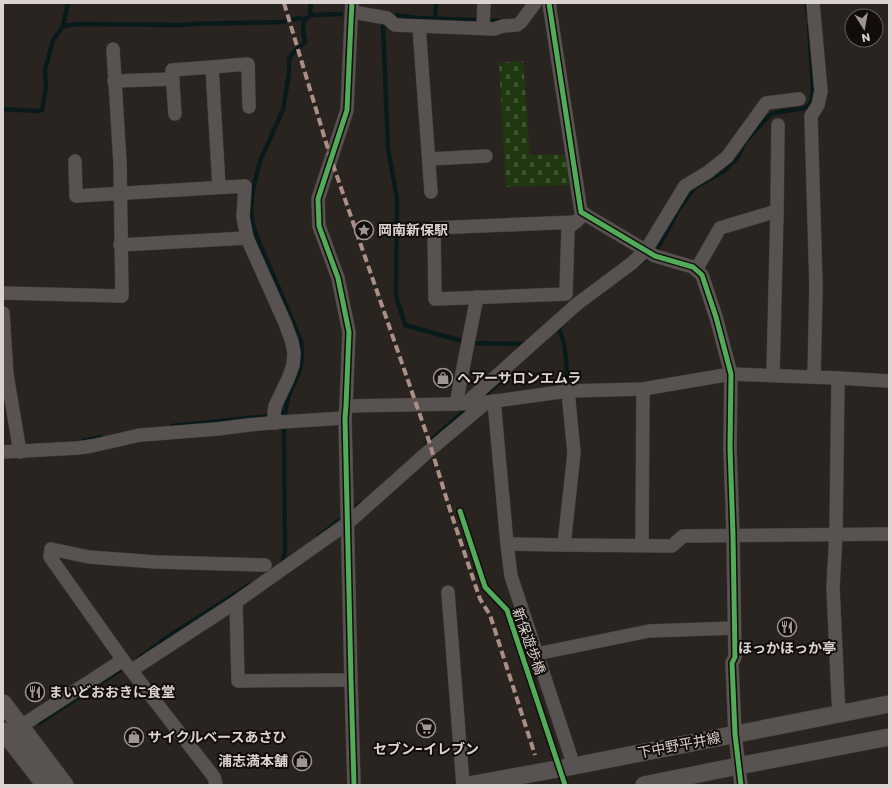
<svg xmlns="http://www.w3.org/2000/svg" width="892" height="788" font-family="Poppins,'Noto Sans JP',sans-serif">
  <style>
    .cemetery { fill: url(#cemetery-stones) }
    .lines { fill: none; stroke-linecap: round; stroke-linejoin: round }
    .stream { stroke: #091a1a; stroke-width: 4.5 }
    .minor-casing { stroke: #46413e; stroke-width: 14 }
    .tertiary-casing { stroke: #46413e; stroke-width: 18 }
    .minor { stroke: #585351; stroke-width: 13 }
    .tertiary { stroke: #585351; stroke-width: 17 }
    .quiet { stroke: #ac8f84; stroke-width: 4; stroke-dasharray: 8 4; stroke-linecap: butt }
    .cycleway-casing { stroke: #120d0b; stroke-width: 8 }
    .cycleway { stroke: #51ab58; stroke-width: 5 }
    .labels { text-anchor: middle; stroke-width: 4; stroke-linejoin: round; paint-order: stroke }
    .poi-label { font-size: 14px; font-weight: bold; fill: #dbd3cf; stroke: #120d0b; text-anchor: start }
    .street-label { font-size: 14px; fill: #dbd3cf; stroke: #120d0b }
  </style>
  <defs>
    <pattern id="cemetery-stones" width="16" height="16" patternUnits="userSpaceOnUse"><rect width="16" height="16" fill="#1f380f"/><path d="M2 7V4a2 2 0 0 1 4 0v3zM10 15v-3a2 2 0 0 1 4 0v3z" fill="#3f5431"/></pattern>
  </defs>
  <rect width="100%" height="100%" fill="#2a2421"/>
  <path class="cemetery" d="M 523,61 L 530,155 L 567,155 L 571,185 L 506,187 L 499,63 Z"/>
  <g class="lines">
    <g class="stream">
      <path d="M 806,3 L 808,15"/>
      <path d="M 311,15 L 310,11 L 311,3"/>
      <path d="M 397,15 L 417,18 L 502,21"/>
      <path d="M 435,19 L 436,3"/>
      <path d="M 63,26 L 78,24 L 183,25 L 191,24 L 283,22 L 299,18 L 304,20 L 311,15 L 341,14"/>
      <path d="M 383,26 L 388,149 L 397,198 L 396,296 L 405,325 L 455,339 L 474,343 L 528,344"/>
      <path d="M 3,109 L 37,111 L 42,110 L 46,87 L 45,70 L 53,40 L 63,26 L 68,3"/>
      <path d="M 638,265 L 645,260 L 656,250 L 663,239 L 679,209 L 695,187 L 723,172 L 738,157 L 745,142 L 768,117 L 774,113 L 805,108 L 810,104 L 812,99 L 813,91 L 809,26"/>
      <path d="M 559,328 L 564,343 L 566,358 L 567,383"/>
      <path d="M 479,400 L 510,373"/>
      <path d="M 172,426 L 269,416 L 285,413"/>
      <path d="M 83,441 L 101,437"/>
      <path d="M 426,445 L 470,406"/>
      <path d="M 318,537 L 361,503"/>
      <path d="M 282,564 L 285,551 L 284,428 L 285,413 L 288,397 L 300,370 L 302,357 L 301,341 L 275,279 L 257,237 L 252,221 L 251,208 L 253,189 L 260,161 L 283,110 L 289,73 L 289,59 L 293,53 L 305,42 L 303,31 L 304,20"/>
      <path d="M 138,659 L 166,638 L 251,584"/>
      <path d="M 39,723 L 126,666"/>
    </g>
    <defs>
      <g id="minor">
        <path d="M 352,3 L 351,21 L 347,110 L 318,199 L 319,226 L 338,278 L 349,332 L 346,406 L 345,418 L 351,680 L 354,785"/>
        <path d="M 549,3 L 581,212 L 655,256 L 693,267 L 702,275 L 716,317 L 731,374 L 730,448 L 733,535 L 735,657 L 732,663 L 735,734 L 741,785"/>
        <path d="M 813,3 L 821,91 L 818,105 L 811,116 L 816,287 L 814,377"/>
        <path d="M 352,12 L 387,18 L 395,25 L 494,29 L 503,26 L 517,25 L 521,22 L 535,3"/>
        <path d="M 419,26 L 431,192"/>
        <path d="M 483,28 L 484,3"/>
        <path d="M 212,67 L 248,64 L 249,107"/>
        <path d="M 114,81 L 173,79"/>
        <path d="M 175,114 L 172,70 L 212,67 L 219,187"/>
        <path d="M 429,159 L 486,156"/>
        <path d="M 75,161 L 76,196 L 245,186 L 243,217 L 247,238"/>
        <path d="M 576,222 L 434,228 L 435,299 L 566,294 L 568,228 L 585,214"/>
        <path d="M 120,245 L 247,238 L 285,323 L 292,342 L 294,353 L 293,365 L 288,379 L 275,406 L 274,413 L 275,423"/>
        <path d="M 696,270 L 720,228 L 777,211"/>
        <path d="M 3,293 L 122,296 L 120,163 L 113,49"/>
        <path d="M 3,313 L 7,375 L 20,452"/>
        <path d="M 773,375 L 777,211 L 778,125"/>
        <path d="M 838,378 L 836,534 L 833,587 L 838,696 L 839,713"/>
        <path d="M 494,401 L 507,544 L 511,576 L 574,766"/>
        <path d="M 466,403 L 577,304 L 632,263 L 646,250 L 685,186 L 708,172 L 727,157 L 766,103 L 799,99"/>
        <path d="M 456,404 L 477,297"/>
        <path d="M 346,406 L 456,404 L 481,403 L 568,391 L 643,389 L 731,374 L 838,378 L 889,381"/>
        <path d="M 3,452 L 78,448 L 92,446 L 140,435 L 154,434 L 217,429 L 249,425 L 281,422 L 345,418"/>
        <path d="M 507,544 L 564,545 L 672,546 L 683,536 L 889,534"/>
        <path d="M 564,545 L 574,453 L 568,391"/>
        <path d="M 642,545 L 643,389"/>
        <path d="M 448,592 L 463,785"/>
        <path d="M 236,602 L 238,681 L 351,680"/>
        <path d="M 536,654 L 649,631 L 734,628"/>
        <path d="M 132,670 L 236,602 L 348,523 L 431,449 L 487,402"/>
        <path d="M 21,726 L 123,660"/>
        <path d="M 216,785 L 214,777 L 123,660 L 50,557 L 51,549 L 89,557 L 156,562 L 265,565"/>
      </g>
      <g id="tertiary">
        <path d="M 3,703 L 65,785"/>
        <path d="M 3,731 L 45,785"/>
        <path d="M 469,785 L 574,766 L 889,704"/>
        <path d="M 644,785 L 738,766 L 889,737"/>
      </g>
    </defs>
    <use href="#minor" class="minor-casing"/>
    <use href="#tertiary" class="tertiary-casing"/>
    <use href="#minor" class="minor"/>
    <use href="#tertiary" class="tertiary"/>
    <path class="quiet" d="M 284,3 L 331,159 L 428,438 L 450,510 L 480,599 L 490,615 L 535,755"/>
    <defs>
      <g id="cycleway">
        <path d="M 352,3 L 351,21 L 347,110 L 318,199 L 319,226 L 338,278 L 349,332 L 346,406 L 345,418 L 351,680 L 354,785"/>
        <path d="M 549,3 L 581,212 L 655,256 L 693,267 L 702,275 L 716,317 L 731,374 L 730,448 L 733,535 L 735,657 L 732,663 L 735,734 L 741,785"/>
        <path d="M 460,511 L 485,587 L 507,610 L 565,785"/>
      </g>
    </defs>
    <use href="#cycleway" class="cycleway-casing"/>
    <use href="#cycleway" class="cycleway"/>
  </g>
  <defs>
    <symbol id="sight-ring" viewBox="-11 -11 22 22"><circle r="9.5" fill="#120d0b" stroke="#9d9692" stroke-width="1.5"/><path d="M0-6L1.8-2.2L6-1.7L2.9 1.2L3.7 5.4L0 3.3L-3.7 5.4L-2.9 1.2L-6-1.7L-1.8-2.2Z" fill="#9d9692"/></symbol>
    <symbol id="shop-ring" viewBox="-11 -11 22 22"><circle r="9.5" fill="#120d0b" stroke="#9d9692" stroke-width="1.5"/><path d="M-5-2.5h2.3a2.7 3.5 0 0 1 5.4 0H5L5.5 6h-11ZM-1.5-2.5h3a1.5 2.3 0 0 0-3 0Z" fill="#9d9692"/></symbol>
    <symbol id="restaurant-ring" viewBox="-11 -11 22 22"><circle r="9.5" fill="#120d0b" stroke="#9d9692" stroke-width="1.5"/><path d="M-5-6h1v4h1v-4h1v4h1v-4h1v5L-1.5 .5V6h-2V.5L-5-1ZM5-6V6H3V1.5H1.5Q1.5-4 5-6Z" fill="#9d9692"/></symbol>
    <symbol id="supermarket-ring" viewBox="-11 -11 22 22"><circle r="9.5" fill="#120d0b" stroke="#9d9692" stroke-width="1.5"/><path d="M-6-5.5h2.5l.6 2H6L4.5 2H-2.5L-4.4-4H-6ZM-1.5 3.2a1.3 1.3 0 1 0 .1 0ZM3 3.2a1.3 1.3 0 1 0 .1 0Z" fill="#9d9692"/></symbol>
  </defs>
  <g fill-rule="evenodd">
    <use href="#sight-ring" x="353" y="219" width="22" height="22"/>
    <use href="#shop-ring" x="432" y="367" width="22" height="22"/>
    <use href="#restaurant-ring" x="776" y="616" width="22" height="22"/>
    <use href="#restaurant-ring" x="24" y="681" width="22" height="22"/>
    <use href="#supermarket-ring" x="415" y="717" width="22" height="22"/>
    <use href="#shop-ring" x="123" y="726" width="22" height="22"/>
    <use href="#shop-ring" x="291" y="750" width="22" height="22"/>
  </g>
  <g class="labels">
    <g class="poi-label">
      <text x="378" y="235">岡南新保駅</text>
      <text x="457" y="383">ヘアーサロンエムラ</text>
      <text x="787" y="653" text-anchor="middle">ほっかほっか亭</text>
      <text x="49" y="697">まいどおおきに食堂</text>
      <text x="148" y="742">サイクルベースあさひ</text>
      <text x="426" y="754" text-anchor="middle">セブン-イレブン</text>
      <text x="288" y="766" text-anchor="end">浦志満本舗</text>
    </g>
    <g class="street-label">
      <text transform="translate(529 641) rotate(70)" y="5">新保遊歩橋</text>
      <text transform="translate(679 745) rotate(-11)" y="5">下中野平井線</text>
    </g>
  </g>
  <rect width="892" height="788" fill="none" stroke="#dbd3cf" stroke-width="8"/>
  <g transform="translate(864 28) rotate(169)"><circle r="19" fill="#120d0b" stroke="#625c59"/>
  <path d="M0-3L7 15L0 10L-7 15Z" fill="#9d9692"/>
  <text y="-6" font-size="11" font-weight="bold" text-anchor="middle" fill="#dbd3cf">N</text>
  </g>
</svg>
